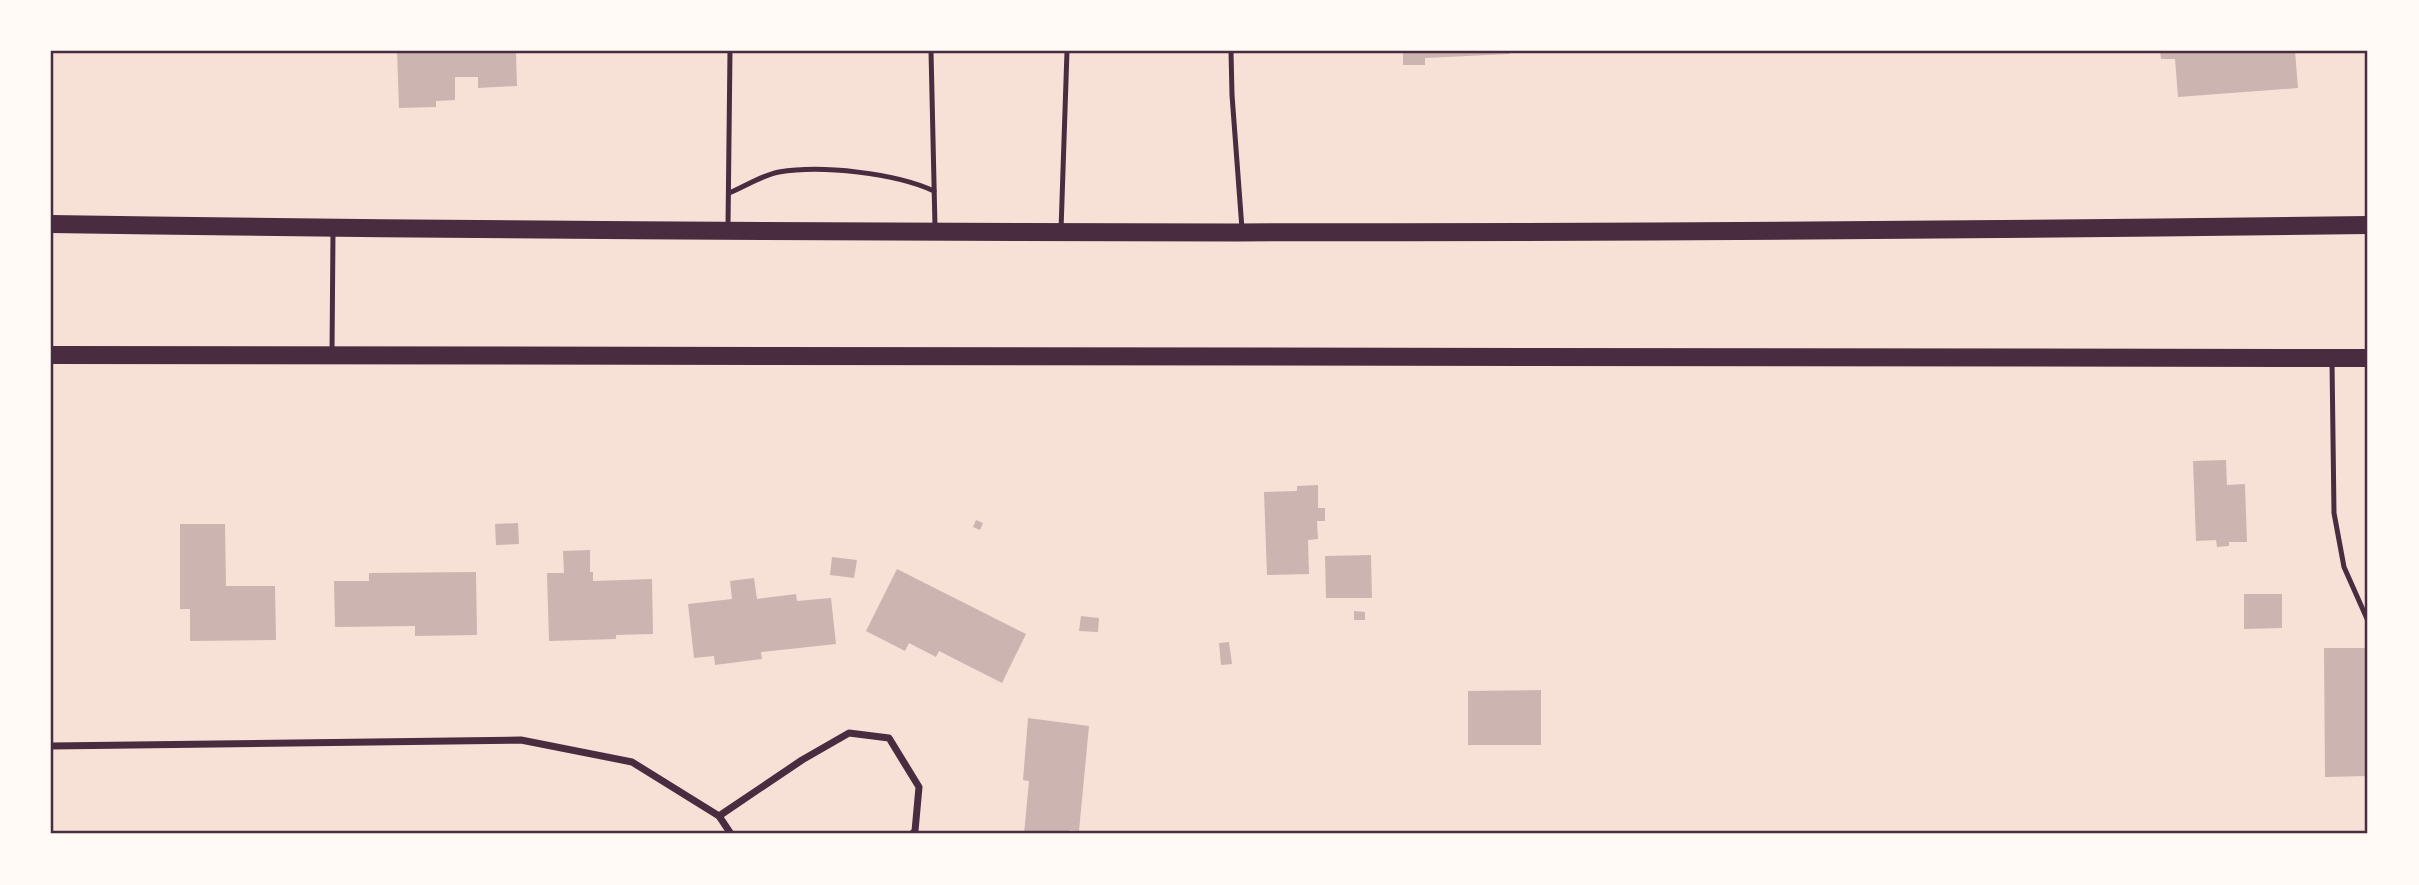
<svg xmlns="http://www.w3.org/2000/svg" width="2419" height="885" font-family="'Titillium Web',sans-serif">
  <style>
    .building { fill: #ccb4b1 }
    .lines { fill: none; stroke-linecap: round; stroke-linejoin: round }
    .service { stroke: #4a2c40; stroke-width: 5 }
    .minor { stroke: #4a2c40; stroke-width: 7 }
    .primary { stroke: #4a2c40; stroke-width: 18 }
    .neatline { fill: none; stroke: #4a2c40; stroke-width: 2.5 }
  </style>
  <rect width="100%" height="100%" fill="#f7e1d7"/>
  <g class="building">
    <path d="M 397,51 L 516,51 L 517,86 L 478,88 L 478,77 L 455,77 L 455,100 L 436,101 L 436,107 L 399,108 Z"/>
    <path d="M 1403,51 L 1510,51 L 1510,54 L 1425,58 L 1425,65 L 1403,65 Z"/>
    <path d="M 2160,51 L 2295,51 L 2298,88 L 2178,97 L 2175,59 L 2161,59 Z"/>
    <path d="M 2226,460 L 2227,485 L 2245,484 L 2247,542 L 2229,542 L 2229,546 L 2217,547 L 2216,540 L 2196,541 L 2193,461 Z"/>
    <path d="M 1318,485 L 1318,508 L 1325,508 L 1325,521 L 1317,521 L 1318,539 L 1308,540 L 1309,574 L 1267,575 L 1264,492 L 1297,491 L 1297,486 Z"/>
    <path d="M 976,520 L 983,523 L 980,530 L 973,527 Z"/>
    <path d="M 518,523 L 519,544 L 496,545 L 495,524 Z"/>
    <path d="M 180,524 L 225,524 L 226,586 L 275,586 L 276,640 L 190,641 L 190,609 L 180,609 Z"/>
    <path d="M 590,550 L 590,572 L 593,572 L 593,581 L 652,579 L 653,634 L 616,635 L 616,639 L 549,641 L 547,573 L 564,573 L 563,551 Z"/>
    <path d="M 1371,555 L 1372,598 L 1326,598 L 1325,556 Z"/>
    <path d="M 832,557 L 857,560 L 854,578 L 830,575 Z"/>
    <path d="M 897,569 L 1026,634 L 1002,683 L 939,651 L 936,657 L 909,643 L 905,651 L 866,631 Z"/>
    <path d="M 476,572 L 477,635 L 415,636 L 415,626 L 335,627 L 334,581 L 369,581 L 369,573 Z"/>
    <path d="M 754,578 L 757,599 L 796,594 L 797,601 L 831,598 L 836,644 L 761,652 L 762,659 L 715,665 L 714,656 L 694,658 L 688,604 L 732,599 L 730,581 Z"/>
    <path d="M 2244,594 L 2282,594 L 2282,628 L 2244,629 Z"/>
    <path d="M 1354,611 L 1365,612 L 1365,620 L 1354,620 Z"/>
    <path d="M 1081,616 L 1099,618 L 1098,632 L 1079,631 Z"/>
    <path d="M 1229,642 L 1232,664 L 1221,665 L 1219,643 Z"/>
    <path d="M 2324,648 L 2365,648 L 2368,776 L 2325,777 Z"/>
    <path d="M 1541,690 L 1541,745 L 1468,745 L 1468,691 Z"/>
    <path d="M 1028,718 L 1089,726 L 1079,831 L 1070,830 L 1069,834 L 1024,834 L 1029,781 L 1023,780 Z"/>
  </g>
  <g class="lines">
    <g class="service">
      <path d="M 931,51 L 935,227"/>
      <path d="M 1231,51 L 1232,95 L 1242,229"/>
      <path d="M 729,193 C 744,187 762,175 779,172 C 822,165 895,173 934,191"/>
      <path d="M 728,226 L 730,51"/>
      <path d="M 1061,230 L 1067,51"/>
      <path d="M 332,354 L 333,231"/>
      <path d="M 2332,361 L 2334,513 L 2344,567 L 2368,621"/>
    </g>
    <g class="minor">
      <path d="M 51,746 L 521,740 L 632,762 L 719,816 L 731,834"/>
      <path d="M 719,816 L 802,760 L 849,733 L 889,738 L 919,787 L 915,831 L 912,834"/>
    </g>
    <g class="primary">
      <path d="M 51,224 C 823,235 1596,235 2368,225"/>
      <path d="M 51,355 L 2368,358"/>
    </g>
  </g>
  <rect width="2419" height="885" fill="none" stroke="#fffaf5" stroke-width="105"/>
  <rect x="52" y="52" width="2314" height="780" class="neatline"/>
</svg>
